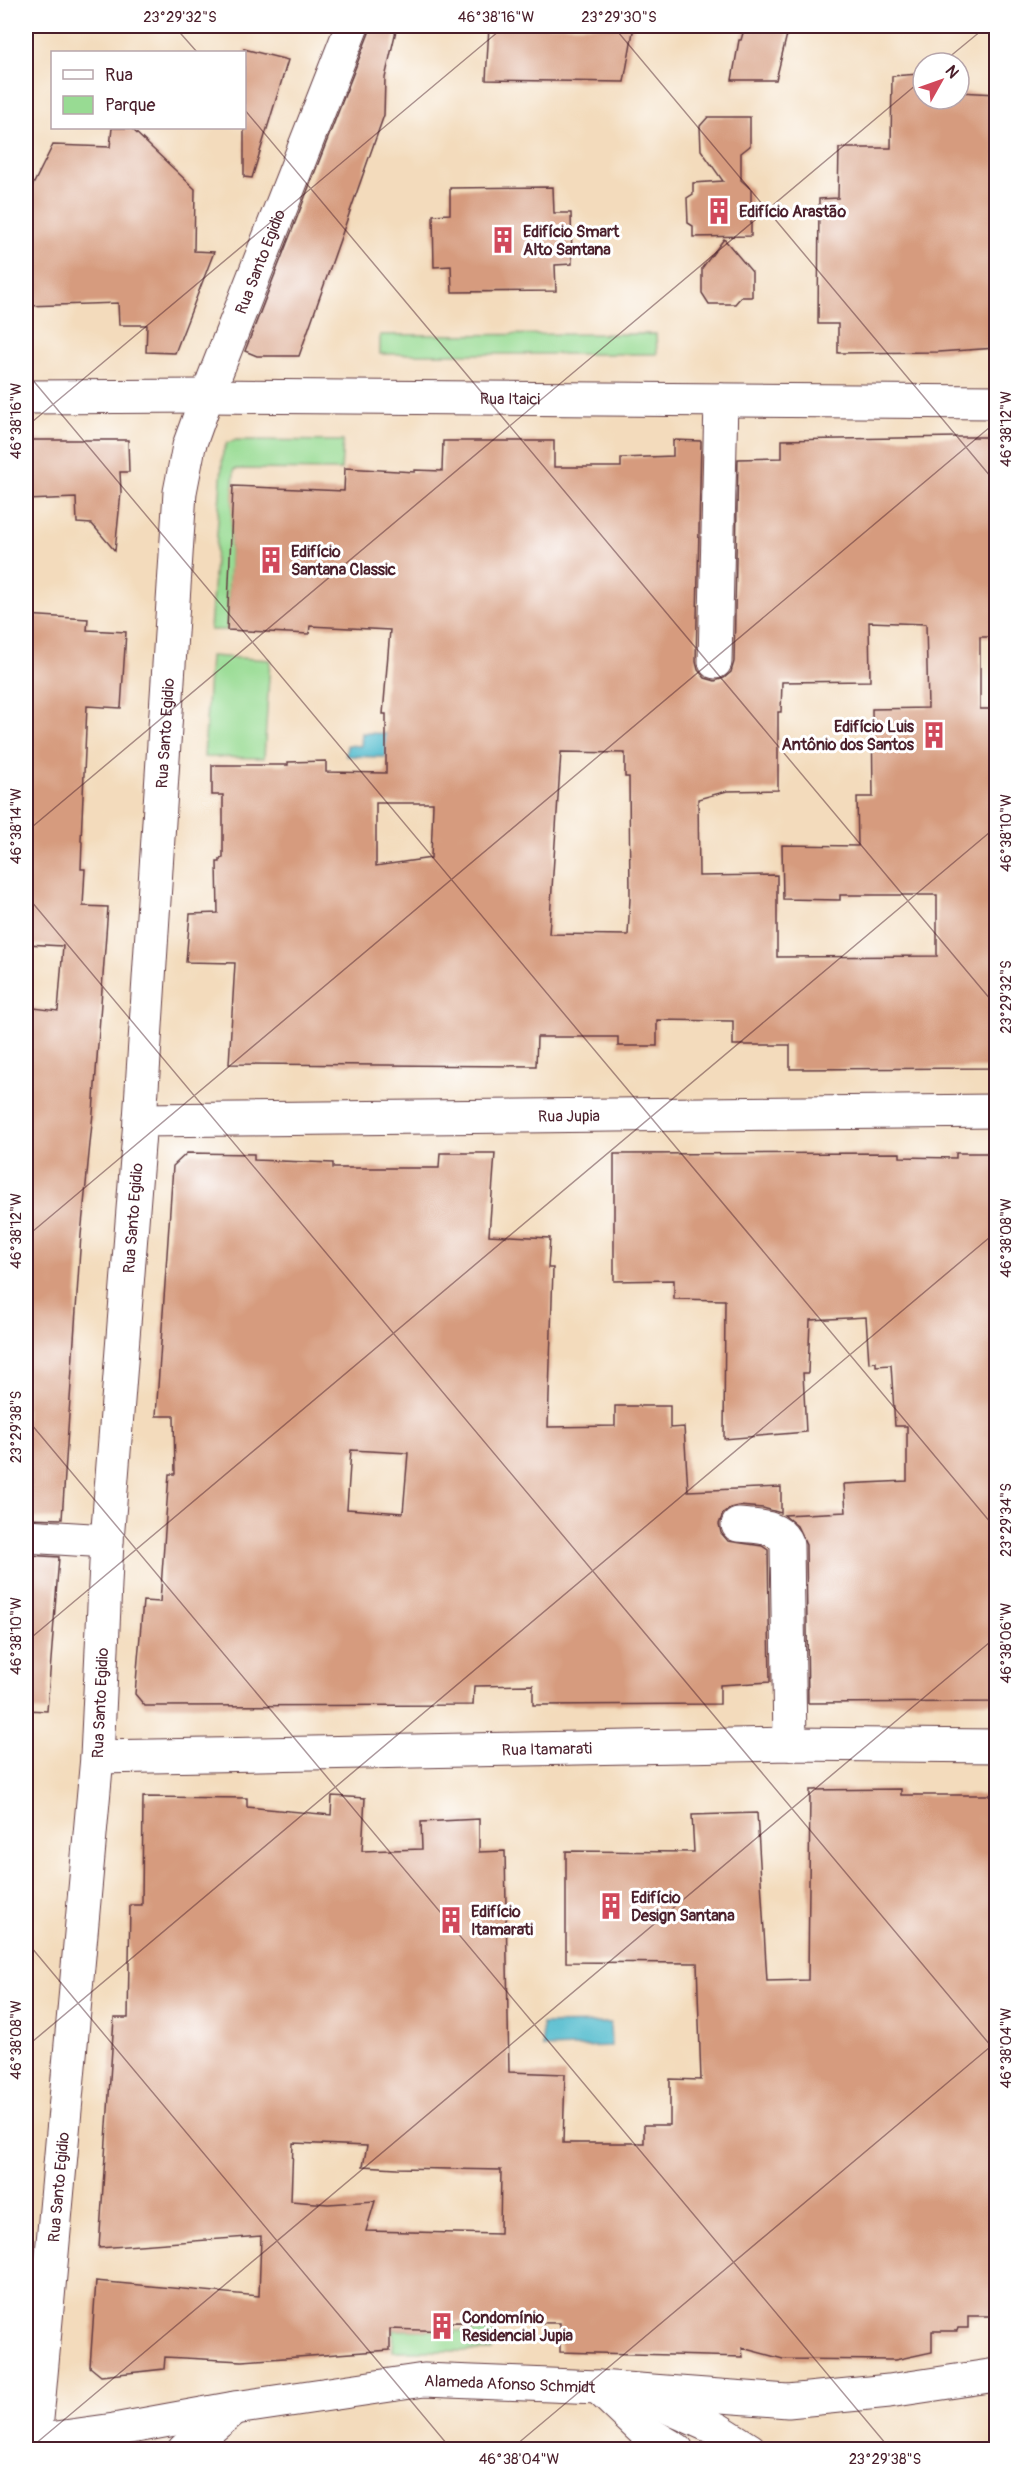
<svg xmlns="http://www.w3.org/2000/svg" width="1022" height="2475" font-family="Pangolin,sans-serif">
  <style>
    .green { fill: #98db93; stroke: #717d5f; stroke-width: 1.5 }
    .water { fill: #51bbcd; stroke: #4e6d7c; stroke-width: 1.5 }
    .building { fill: #d69b7e; fill-rule: evenodd }
    .lines { fill: none; stroke-linecap: round; stroke-linejoin: round }
    .street-casing { stroke: #633b41; stroke-width: 35 }
    .secondary-casing { stroke: #633b41; stroke-width: 35 }
    .street { stroke: #fff; stroke-width: 33 }
    .secondary { stroke: #fff; stroke-width: 33 }
    .ticks { fill: none; stroke: #4a1f2b; stroke-width: 1.5; stroke-opacity: 0.45 }
    .labels { text-anchor: middle; stroke-width: 6; stroke-linejoin: round; paint-order: stroke }
    .poi-label { font-size: 16px; font-weight: bold; fill: #4a1f2b; stroke: #fff; text-anchor: start }
    .street-label { font-size: 16px; fill: #4a1f2b; stroke: #fff }
    .neatline { fill: none; stroke: #4a1f2b; stroke-width: 2 }
    .ticks-label { font-size: 15px; text-anchor: middle; fill: #4a1f2b }
  </style>
  <rect width="100%" height="100%" fill="#fff"/>
  <filter id="ink" filterUnits="userSpaceOnUse"><feTurbulence type="fractalNoise" baseFrequency=".0167" numOctaves="2"/><feDisplacementMap in="SourceGraphic" scale="12" xChannelSelector="R" yChannelSelector="G"/><feConvolveMatrix kernelMatrix="1 2 1 2 8 2 1 2 1" color-interpolation-filters="sRGB"/></filter>
  <filter id="wash" filterUnits="userSpaceOnUse"><feTurbulence type="fractalNoise" baseFrequency=".008" numOctaves="4" result="noise"/><feDisplacementMap in="SourceGraphic" scale="24" xChannelSelector="R" yChannelSelector="G"/><feGaussianBlur stdDeviation="1.35" result="paint"/><feColorMatrix in="noise" values="0 0 0 0 0 0 0 0 0 0 0 0 0 0 0 0 0 1.4 0 .05"/><feComposite in="paint" operator="in"/></filter>
  <g filter="url(#wash)">
    <rect width="100%" height="100%" fill="#f3dbbc"/>
    <g class="green">
      <path d="M 656,334 L 657,354 L 380,354 L 380,335 Z"/>
      <path d="M 236,440 L 343,441 L 341,470 L 234,469 L 227,630 L 210,630 L 223,452 L 227,443 Z"/>
      <path d="M 210,656 L 270,660 L 264,758 L 204,757 Z"/>
      <path d="M 394,2330 L 493,2331 L 492,2351 L 393,2351 Z"/>
    </g>
    <g class="water">
      <path d="M 362,733 L 400,734 L 415,758 L 346,756 L 347,745 L 361,746 Z"/>
      <path d="M 610,2023 L 611,2046 L 543,2048 L 542,2024 Z"/>
    </g>
    <g id="blocks">
      <g class="building">
        <path d="M 370,26 L 397,26 L 385,78 L 384,115 L 299,356 L 257,356 L 245,351 L 369,33 Z"/>
        <path d="M 489,26 L 634,26 L 624,82 L 486,80 Z"/>
        <path d="M 745,26 L 789,26 L 776,80 L 732,80 L 739,40 L 741,40 Z"/>
        <path d="M 244,49 L 288,60 L 252,178 L 244,177 Z"/>
        <path d="M 919,74 L 919,90 L 923,91 L 923,99 L 959,99 L 959,92 L 996,94 L 996,348 L 938,352 L 838,353 L 838,324 L 818,324 L 819,199 L 838,198 L 839,148 L 891,148 L 892,76 Z"/>
        <path d="M 708,117 L 750,117 L 750,146 L 741,153 L 741,180 L 751,189 L 751,236 L 693,237 L 693,226 L 688,223 L 687,198 L 693,194 L 693,183 L 723,181 L 701,150 L 700,126 Z"/>
        <path d="M 112,128 L 131,128 L 195,189 L 194,251 L 214,252 L 175,353 L 146,352 L 147,325 L 119,325 L 118,303 L 26,306 L 26,199 L 53,145 L 110,147 Z"/>
        <path d="M 553,187 L 554,213 L 571,213 L 572,264 L 555,265 L 556,291 L 452,292 L 451,266 L 434,267 L 433,215 L 450,214 L 450,188 Z"/>
        <path d="M 724,239 L 752,272 L 752,297 L 741,297 L 735,304 L 709,304 L 702,293 L 702,268 Z"/>
        <path d="M 957,437 L 996,437 L 996,637 L 980,637 L 980,709 L 996,709 L 996,1068 L 790,1069 L 790,1045 L 733,1045 L 733,1021 L 657,1020 L 657,1046 L 618,1046 L 618,1037 L 537,1037 L 536,1066 L 229,1064 L 235,963 L 186,962 L 190,914 L 218,913 L 217,862 L 220,862 L 220,859 L 223,858 L 223,795 L 212,795 L 212,765 L 288,765 L 288,762 L 326,761 L 326,772 L 386,773 L 386,714 L 383,714 L 390,630 L 310,626 L 309,634 L 227,630 L 233,486 L 344,491 L 345,468 L 415,472 L 415,470 L 442,471 L 443,441 L 554,441 L 554,467 L 621,467 L 621,458 L 673,456 L 673,440 L 701,441 L 696,662 L 698,670 L 705,678 L 715,681 L 724,678 L 731,672 L 734,662 L 738,459 L 782,458 L 782,440 ZM 869,622 L 926,624 L 928,708 L 872,709 L 873,797 L 857,797 L 858,846 L 782,845 L 783,899 L 840,900 L 840,895 L 937,895 L 937,956 L 777,957 L 777,875 L 699,876 L 698,799 L 727,791 L 778,790 L 778,712 L 781,712 L 782,682 L 870,681 ZM 561,752 L 625,753 L 625,777 L 629,777 L 630,898 L 628,935 L 549,934 ZM 376,803 L 433,803 L 431,858 L 376,866 Z"/>
        <path d="M 26,440 L 128,440 L 129,472 L 120,472 L 121,492 L 115,551 L 92,524 L 77,523 L 76,498 L 26,500 Z"/>
        <path d="M 26,615 L 88,619 L 87,630 L 126,632 L 121,708 L 87,706 L 81,841 L 82,842 L 81,869 L 85,869 L 83,906 L 108,907 L 93,1113 L 81,1235 L 62,1519 L 26,1518 L 26,1007 L 58,1011 L 63,946 L 26,944 Z"/>
        <path d="M 187,1153 L 254,1154 L 254,1160 L 333,1163 L 333,1168 L 439,1168 L 440,1153 L 495,1153 L 489,1235 L 550,1238 L 548,1268 L 553,1268 L 548,1427 L 615,1426 L 615,1406 L 670,1406 L 670,1428 L 684,1427 L 688,1491 L 781,1487 L 781,1513 L 763,1508 L 739,1506 L 731,1508 L 723,1514 L 719,1524 L 721,1533 L 728,1541 L 762,1546 L 768,1550 L 770,1682 L 720,1685 L 720,1704 L 533,1705 L 533,1685 L 474,1686 L 473,1705 L 145,1706 L 135,1694 L 143,1601 L 160,1602 L 169,1474 L 175,1474 L 174,1416 L 156,1416 L 173,1166 ZM 351,1450 L 408,1453 L 403,1513 L 347,1509 Z"/>
        <path d="M 900,1153 L 900,1157 L 956,1158 L 956,1153 L 996,1153 L 996,1702 L 808,1703 L 806,1545 L 797,1526 L 784,1515 L 846,1512 L 844,1484 L 907,1481 L 907,1426 L 895,1426 L 891,1365 L 876,1366 L 876,1362 L 869,1363 L 866,1317 L 810,1320 L 808,1373 L 803,1373 L 806,1432 L 724,1439 L 725,1300 L 674,1299 L 674,1280 L 614,1281 L 614,1154 Z"/>
        <path d="M 26,1555 L 59,1557 L 47,1711 L 26,1710 Z"/>
        <path d="M 901,1789 L 901,1795 L 996,1795 L 996,2316 L 968,2316 L 968,2328 L 958,2328 L 957,2331 L 932,2331 L 932,2352 L 895,2360 L 783,2359 L 742,2348 L 743,2357 L 560,2352 L 560,2323 L 451,2322 L 450,2331 L 390,2329 L 390,2350 L 242,2361 L 165,2357 L 164,2369 L 101,2376 L 90,2367 L 96,2281 L 259,2296 L 261,2236 L 99,2248 L 114,2018 L 128,2018 L 130,1905 L 142,1905 L 143,1797 L 247,1798 L 247,1807 L 331,1815 L 332,1796 L 365,1798 L 362,1851 L 422,1849 L 421,1822 L 479,1819 L 479,1852 L 505,1851 L 509,2072 L 565,2074 L 563,2143 L 644,2143 L 644,2125 L 670,2125 L 670,2079 L 701,2080 L 697,1963 L 566,1962 L 566,1851 L 694,1852 L 692,1815 L 757,1813 L 767,1981 L 808,1980 L 810,1790 ZM 293,2143 L 367,2146 L 363,2166 L 397,2168 L 501,2170 L 500,2234 L 366,2231 L 375,2201 L 328,2204 L 291,2201 Z"/>
      </g>
    </g>
  </g>
  <g filter="url(#ink)">
    <use href="#blocks" fill-opacity="0" stroke="#633b41" stroke-width="1.5"/>
    <g class="lines">
      <defs>
        <g id="street">
          <path id="s1" d="M 26,397 L 207,396 L 996,402"/>
          <path d="M 715,662 L 721,400"/>
          <path id="s2" d="M 140,1120 L 996,1111"/>
          <path d="M 738,1525 C 757,1527 780,1525 787,1545 L 790,1744"/>
          <path d="M 26,1536 L 107,1541"/>
          <path id="s3" d="M 97,1757 L 790,1744 L 996,1746"/>
          <path id="s4" d="M 36,2450 L 35,2441 L 97,1757 L 107,1541 L 140,1120 L 180,492 L 189,446 L 207,396 L 352,26"/>
          <path d="M 184,2450 L 235,2408"/>
        </g>
        <g id="secondary">
          <path d="M 598,2387 L 643,2430 L 677,2450"/>
          <path d="M 652,2400 L 717,2429 L 750,2450"/>
          <path id="s5" d="M 26,2439 L 35,2441 L 114,2430 L 235,2408 L 424,2380 L 598,2387 L 788,2401 L 889,2391 L 996,2375"/>
        </g>
      </defs>
      <use href="#street" class="street-casing"/>
      <use href="#secondary" class="secondary-casing"/>
      <use href="#street" class="street"/>
      <use href="#secondary" class="secondary"/>
    </g>
  </g>
  <path class="ticks" d="M 174,26 L 197,52M 613,26 L 996,483M 942,63 L 987,26M 244,109 L 996,1006M 26,372 L 996,1529M 26,427 L 505,26M 26,832 L 923,79M 26,895 L 996,2052M 26,1237 L 996,422M 26,1418 L 891,2450M 26,1642 L 996,827M 26,1941 L 452,2450M 26,2047 L 996,1232M 28,2450 L 996,1637M 510,2450 L 996,2042M 993,2450 L 996,2446"/>
  <defs>
    <symbol id="building-bare" viewBox="-9 -9 18 18"><path d="M-4-6H4V6H1V3H-1V6H-4ZM-2.5-4.3h1.7v1.8h-1.7ZM.8-4.3h1.7v1.8H.8ZM-2.5-1h1.7V.8h-1.7ZM.8-1h1.7V.8H.8Z" fill="#d1495b" stroke="#fff" stroke-width="2.5" paint-order="stroke"/></symbol>
  </defs>
  <g fill-rule="evenodd">
    <use href="#building-bare" x="700" y="192" width="38" height="38"/>
    <use href="#building-bare" x="484" y="221" width="38" height="38"/>
    <use href="#building-bare" x="252" y="541" width="38" height="38"/>
    <use href="#building-bare" x="915" y="716" width="38" height="38"/>
    <use href="#building-bare" x="592" y="1887" width="38" height="38"/>
    <use href="#building-bare" x="432" y="1901" width="38" height="38"/>
    <use href="#building-bare" x="423" y="2307" width="38" height="38"/>
  </g>
  <g class="labels">
    <g class="poi-label">
      <text x="739" y="217">Edifício Arastão</text>
      <text x="523" y="237">Edifício Smart<tspan x="523" dy="18">Alto Santana</tspan></text>
      <text x="291" y="557">Edifício<tspan x="291" dy="18">Santana Classic</tspan></text>
      <text x="914" y="732" text-anchor="end">Edifício Luis<tspan x="914" dy="18">Antônio dos Santos</tspan></text>
      <text x="631" y="1903">Edifício<tspan x="631" dy="18">Design Santana</tspan></text>
      <text x="471" y="1917">Edifício<tspan x="471" dy="18">Itamarati</tspan></text>
      <text x="462" y="2323">Condomínio<tspan x="462" dy="18">Residencial Jupia</tspan></text>
    </g>
    <g class="street-label">
      <text dy="6" stroke="none"><textPath href="#s4" startOffset="2208">Rua Santo Egidio</textPath></text>
      <text dy="6" stroke="none"><textPath href="#s1" startOffset="484">Rua Itaici</textPath></text>
      <text dy="6" stroke="none"><textPath href="#s4" startOffset="1722">Rua Santo Egidio</textPath></text>
      <text dy="6" stroke="none"><textPath href="#s2" startOffset="429">Rua Jupia</textPath></text>
      <text dy="6" stroke="none"><textPath href="#s4" startOffset="1236">Rua Santo Egidio</textPath></text>
      <text dy="6" stroke="none"><textPath href="#s4" startOffset="750">Rua Santo Egidio</textPath></text>
      <text dy="6" stroke="none"><textPath href="#s3" startOffset="450">Rua Itamarati</textPath></text>
      <text dy="6" stroke="none"><textPath href="#s4" startOffset="264">Rua Santo Egidio</textPath></text>
      <text dy="6" stroke="none"><textPath href="#s5" startOffset="489">Alameda Afonso Schmidt</textPath></text>
    </g>
  </g>
  <rect width="1022" height="2475" fill="none" stroke="#fff" stroke-width="66"/>
  <rect x="51" y="51" width="195" height="78" fill="#ffffff" stroke="#b7a5aa" stroke-width="1.5"/>
  <rect x="63" y="70" width="30" height="9" fill="#ffffff" stroke="#b7a5aa" stroke-width="1.5"/>
  <text x="105" y="81" font-size="18" fill="#4a1f2b">Rua</text>
  <rect x="63" y="96" width="30" height="18" fill="#98db93" stroke="#b7a5aa" stroke-width="1.5"/>
  <text x="105" y="111" font-size="18" fill="#4a1f2b">Parque</text>
  <g transform="translate(941 81) rotate(50)"><circle r="28" fill="#ffffff" stroke="#b7a5aa" stroke-width="1.5"/>
  <path d="M0-4.5L10 22L0 15L-10 22Z" fill="#d1495b"/>
  <text y="-9" font-size="16" font-weight="bold" text-anchor="middle" fill="#4a1f2b">N</text>
  </g>
  <rect x="33" y="33" width="956" height="2409" class="neatline"/>
  <g class="ticks-label">
    <text x="180" y="22">23°29'32"S</text>
    <text x="496" y="22">46°38'16"W</text>
    <text x="619" y="22">23°29'30"S</text>
    <text transform="translate(16 421) rotate(-90)" y="5">46°38'16"W</text>
    <text transform="translate(1006 429) rotate(-90)" y="5">46°38'12"W</text>
    <text transform="translate(16 826) rotate(-90)" y="5">46°38'14"W</text>
    <text transform="translate(1006 833) rotate(-90)" y="5">46°38'10"W</text>
    <text transform="translate(1006 997) rotate(-90)" y="5">23°29'32"S</text>
    <text transform="translate(16 1231) rotate(-90)" y="5">46°38'12"W</text>
    <text transform="translate(1006 1238) rotate(-90)" y="5">46°38'08"W</text>
    <text transform="translate(16 1427) rotate(-90)" y="5">23°29'38"S</text>
    <text transform="translate(1006 1520) rotate(-90)" y="5">23°29'34"S</text>
    <text transform="translate(16 1636) rotate(-90)" y="5">46°38'10"W</text>
    <text transform="translate(1006 1643) rotate(-90)" y="5">46°38'06"W</text>
    <text transform="translate(16 2040) rotate(-90)" y="5">46°38'08"W</text>
    <text transform="translate(1006 2048) rotate(-90)" y="5">46°38'04"W</text>
    <text x="519" y="2464">46°38'04"W</text>
    <text x="885" y="2464">23°29'38"S</text>
  </g>
</svg>
